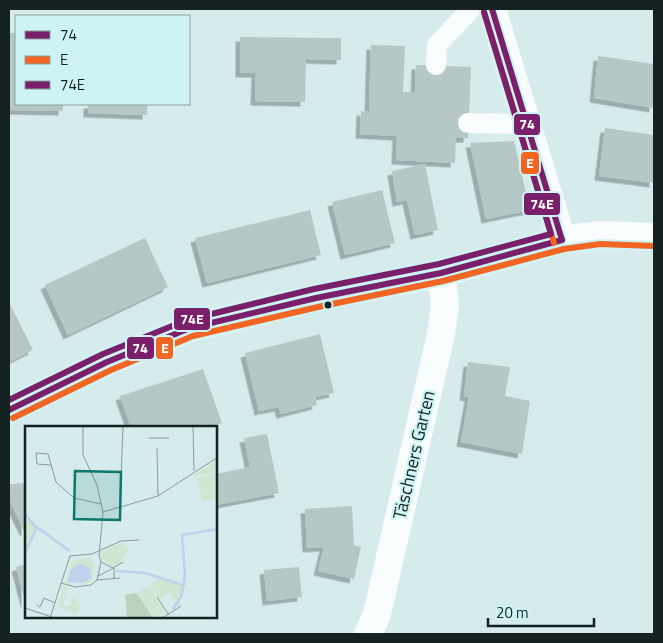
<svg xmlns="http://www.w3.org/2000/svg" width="663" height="643" font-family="'Titillium Web',sans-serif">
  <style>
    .building { fill: #b6c8c5; filter: url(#shadow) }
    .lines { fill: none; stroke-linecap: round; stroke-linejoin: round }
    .service { stroke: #f9fcfc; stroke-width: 20 }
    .minor { stroke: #f9fcfc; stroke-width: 28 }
    .tertiary { stroke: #f9fcfc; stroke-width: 28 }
    .bus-1-casing { stroke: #cef3f4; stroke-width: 10 }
    .bus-2-casing { stroke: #cef3f4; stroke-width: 10 }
    .bus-3-casing { stroke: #cef3f4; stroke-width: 10 }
    .bus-1 { stroke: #7a206a; stroke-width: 6 }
    .bus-2 { stroke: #f26522; stroke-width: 6 }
    .bus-3 { stroke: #7a206a; stroke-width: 6 }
    .bus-dot { fill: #142222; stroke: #cef3f4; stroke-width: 2 }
    .labels { text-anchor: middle; stroke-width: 4.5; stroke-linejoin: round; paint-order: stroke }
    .street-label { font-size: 18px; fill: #142222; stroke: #cef3f4 }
    .inset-river { fill: none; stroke: #bcd2ed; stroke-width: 2.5 }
    .inset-road { fill: none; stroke: #889b9b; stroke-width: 1 }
    .view { fill: #0f766e; fill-opacity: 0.15; stroke: #0f766e; stroke-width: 2.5 }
    .inset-edge { fill: none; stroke: #142222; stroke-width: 2.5 }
    .line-badge { stroke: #cef3f4; stroke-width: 2 }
    .badge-label { font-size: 14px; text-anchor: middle; font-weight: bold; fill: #fff }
  </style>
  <defs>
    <filter id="shadow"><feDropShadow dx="-4.5" dy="4.5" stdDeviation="0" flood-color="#0004"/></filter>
  </defs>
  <rect width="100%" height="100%" fill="#d6ebec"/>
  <g class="building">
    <path d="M 9,33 L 16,33 L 16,104 L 63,104 L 63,111 L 9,110 Z"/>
    <path d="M 240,37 L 341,38 L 341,60 L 306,59 L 305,102 L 255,101 L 256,73 L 240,73 Z"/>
    <path d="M 371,45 L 405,46 L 403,92 L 415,92 L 416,65 L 471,67 L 468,138 L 456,138 L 455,163 L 396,160 L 397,136 L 360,134 L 361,111 L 369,112 Z"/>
    <path d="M 598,56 L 654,64 L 654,108 L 594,98 Z"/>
    <path d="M 88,104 L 147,104 L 147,115 L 88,113 Z"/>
    <path d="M 605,128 L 654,135 L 654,183 L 599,176 Z"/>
    <path d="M 514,141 L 530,210 L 486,219 L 470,143 Z"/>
    <path d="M 425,164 L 438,230 L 415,235 L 407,200 L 397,202 L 392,171 Z"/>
    <path d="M 382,190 L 395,243 L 345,255 L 332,202 Z"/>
    <path d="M 310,210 L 321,255 L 207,283 L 195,238 Z"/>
    <path d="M 145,238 L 168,287 L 68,335 L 45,285 Z"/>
    <path d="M 11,306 L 33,350 L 9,362 L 9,307 Z"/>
    <path d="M 320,334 L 334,393 L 315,397 L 317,405 L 281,414 L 279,407 L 259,411 L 245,353 Z"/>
    <path d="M 468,362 L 510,367 L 505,396 L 530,401 L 522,454 L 461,442 L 469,397 L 464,396 Z"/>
    <path d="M 203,369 L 222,423 L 211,427 L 131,427 L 120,396 Z"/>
    <path d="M 267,434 L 279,493 L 216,505 L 216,474 L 250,467 L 244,438 Z"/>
    <path d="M 26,483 L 26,531 L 24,531 L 9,499 L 9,484 Z"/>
    <path d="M 352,506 L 354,545 L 361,547 L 354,579 L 318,571 L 324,547 L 307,548 L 305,509 Z"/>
    <path d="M 26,564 L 26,605 L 16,567 Z"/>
    <path d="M 299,567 L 302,597 L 267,601 L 264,570 Z"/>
  </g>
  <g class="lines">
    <g class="service">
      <path d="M 436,65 L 437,45 L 471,9"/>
      <path d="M 468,123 L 528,124"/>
    </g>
    <path class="minor" d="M 368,634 L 377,614 L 441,334 L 445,305 L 441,273"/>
    <g class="tertiary">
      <path d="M 492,9 L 562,240"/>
      <path d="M 9,410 L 107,362 L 190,328 L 316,298 L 441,273 L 562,240 L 600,235 L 654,237"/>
    </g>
    <defs>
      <g id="bus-1">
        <path d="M 492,9 L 562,240"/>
        <path d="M 9,410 L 107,362 L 190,328 L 316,298 L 441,273 L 562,240"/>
      </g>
      <g id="bus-2">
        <path d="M 484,12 L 554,243"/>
        <path d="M 13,418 L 111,370 L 193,336 L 318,307 L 443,281 L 564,249 L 600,244 L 654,246"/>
      </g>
      <path id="bus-3" d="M 9,400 L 103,354 L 187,320 L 314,289 L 439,264 L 551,234 L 484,12"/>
    </defs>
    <use href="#bus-1" class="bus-1-casing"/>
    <use href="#bus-2" class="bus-2-casing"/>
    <use href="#bus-3" class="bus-3-casing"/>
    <use href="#bus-1" class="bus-1"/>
    <use href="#bus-2" class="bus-2"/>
    <use href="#bus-3" class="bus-3"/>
  </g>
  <circle class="bus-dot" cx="328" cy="305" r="4.5"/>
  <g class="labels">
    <g class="street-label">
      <text transform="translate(414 455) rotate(-77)" y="6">Täschners Garten</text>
    </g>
  </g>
  <g transform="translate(25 426)">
    <rect width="192" height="192" fill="#d6ebec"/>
    <path d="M 192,35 L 192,45 L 169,51 L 169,49 ZM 192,47 L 192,72 L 178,76 L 172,52 ZM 0,87 L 12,100 L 0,128 ZM 99,116 L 98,120 L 105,121 L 94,138 L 89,141 L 76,133 L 75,126 ZM 65,131 L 70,141 L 66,157 L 41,157 L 46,135 ZM 133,152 L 160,159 L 154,181 L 145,167 L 134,174 L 125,159 ZM 39,160 L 48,163 L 41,164 L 38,180 L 45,180 L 48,171 L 53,172 L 52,176 L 56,177 L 52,189 L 33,181 ZM 123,160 L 140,186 L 129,191 L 112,167 Z" fill="#d0e6d3"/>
    <path d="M 112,167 L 128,192 L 102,192 L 100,169 Z" fill="#bbd2bd"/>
    <path d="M 55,138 L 65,142 L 66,152 L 58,157 L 42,156 L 47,142 Z" fill="#bcd2ed"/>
    <path class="inset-river" d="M 0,88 L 9,99 L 45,125M 0,127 L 12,101M 91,145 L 120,147 L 158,159M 148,183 L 157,169 L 160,149 L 157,109 L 193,103"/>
    <path class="inset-road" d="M 168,0 L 169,45M 124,12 L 144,12M 132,22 L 133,70M 26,39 L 12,38 L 11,27 L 23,28 L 31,56 L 49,72 L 76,78M 95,82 L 98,0M 78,86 L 133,70 L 193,31M 76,136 L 88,142 L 98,136M 73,150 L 89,142 L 89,153M 72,154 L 95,152M 36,157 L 50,161 L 66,159 L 72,154 L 76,136 L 74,130 L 78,86 L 72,59 L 58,29 L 58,0M 132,171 L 144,189M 12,179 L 15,181 L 19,172 L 30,177M 0,182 L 30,192M 25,192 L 45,130 L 67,128 L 96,115 L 114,114M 137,192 L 156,180"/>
    <path class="view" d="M 50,45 L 96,46 L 95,94 L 49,93 Z"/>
    <rect width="192" height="192" class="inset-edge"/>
  </g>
  <g class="line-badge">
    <rect x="513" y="113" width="28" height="23" rx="5" fill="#7a206a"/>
    <rect x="520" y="151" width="20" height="24" rx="5" fill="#f26522"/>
    <rect x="523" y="192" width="38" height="24" rx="5" fill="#7a206a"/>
    <rect x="173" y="307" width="38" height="24" rx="5" fill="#7a206a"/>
    <rect x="155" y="336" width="19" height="24" rx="5" fill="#f26522"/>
    <rect x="126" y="336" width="29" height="24" rx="5" fill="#7a206a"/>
  </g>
  <g class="badge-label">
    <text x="527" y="129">74</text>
    <text x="530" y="168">E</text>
    <text x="542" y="209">74E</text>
    <text x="192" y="324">74E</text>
    <text x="165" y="353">E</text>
    <text x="140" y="353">74</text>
  </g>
  <rect width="663" height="643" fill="none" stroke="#142222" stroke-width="20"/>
  <rect x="15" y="15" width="175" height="90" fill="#cef3f4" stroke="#849fa0"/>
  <rect x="25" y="31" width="25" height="8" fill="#7a206a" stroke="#849fa0"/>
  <text x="60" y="40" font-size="15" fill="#142222">74</text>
  <rect x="25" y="56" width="25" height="8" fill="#f26522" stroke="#849fa0"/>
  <text x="60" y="65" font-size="15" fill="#142222">E</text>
  <rect x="25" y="81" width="25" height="8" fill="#7a206a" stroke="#849fa0"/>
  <text x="60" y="90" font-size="15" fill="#142222">74E</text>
  <path d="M488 618v8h106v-8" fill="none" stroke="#142222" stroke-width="2.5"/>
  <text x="496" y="618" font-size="15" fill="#142222" stroke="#cef3f4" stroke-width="4" paint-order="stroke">20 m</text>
</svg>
